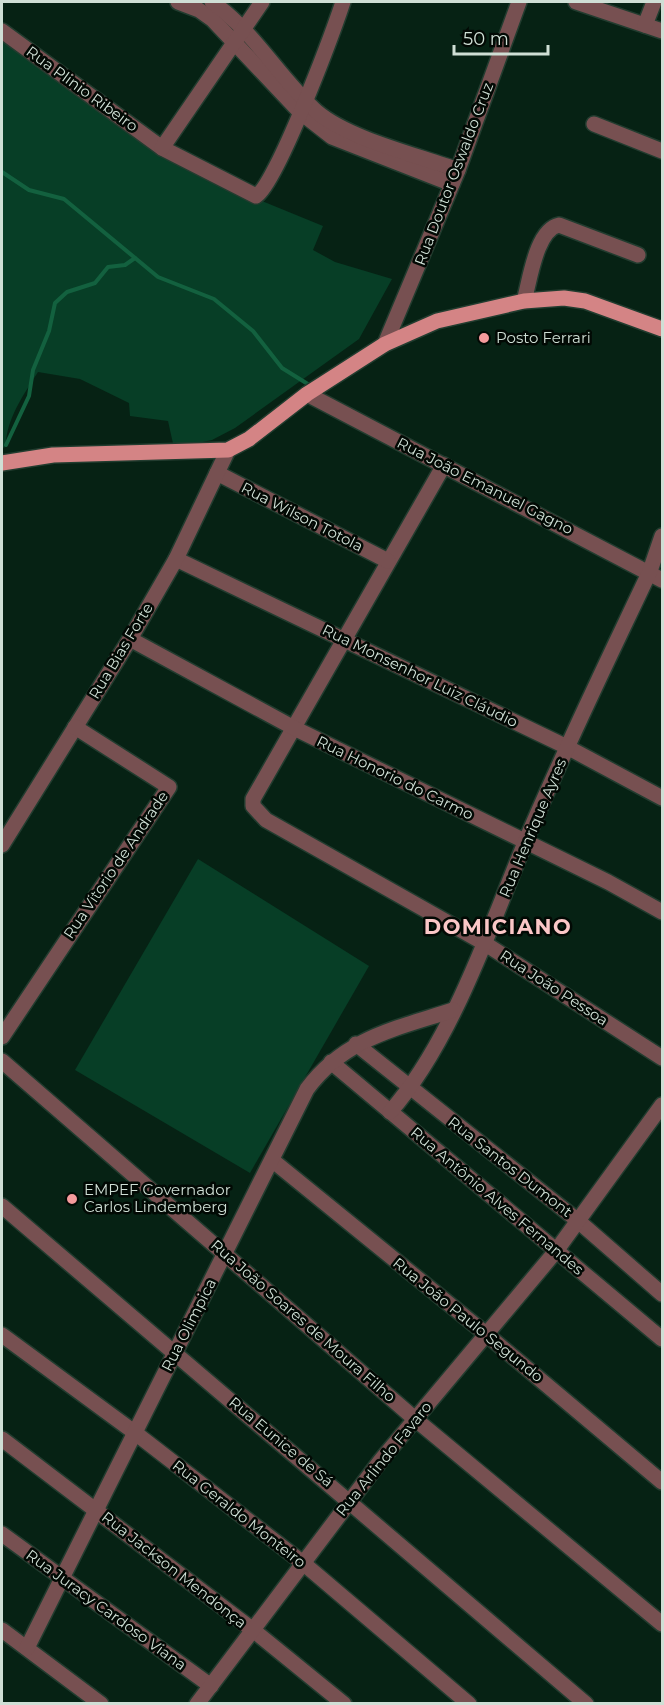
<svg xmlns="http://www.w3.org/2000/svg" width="664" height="1705" font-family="Montserrat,sans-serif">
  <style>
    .green { fill: #073e26 }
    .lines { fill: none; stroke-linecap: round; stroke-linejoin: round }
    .stream { stroke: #13613f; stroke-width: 4 }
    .minor-casing { stroke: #223c2f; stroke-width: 18 }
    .major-casing { stroke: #223c2f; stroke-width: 18 }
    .minor { stroke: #775051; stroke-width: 15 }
    .major { stroke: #d48485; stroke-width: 15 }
    .poi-dot { fill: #f59b9c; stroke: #020904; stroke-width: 2 }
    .labels { text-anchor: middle; stroke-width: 5; stroke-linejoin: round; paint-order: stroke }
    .street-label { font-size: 15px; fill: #cfdfd5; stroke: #020904 }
    .poi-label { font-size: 15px; fill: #cfdfd5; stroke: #020904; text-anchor: start }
    .district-label { font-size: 21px; font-weight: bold; letter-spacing: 1.5px; fill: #fbc7c7; stroke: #020904 }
  </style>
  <rect width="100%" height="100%" fill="#062214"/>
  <g class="green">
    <path d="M 2,39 L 224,189 L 245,194 L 323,226 L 313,250 L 335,262 L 392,279 L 359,339 L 235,428 L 212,440 L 174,448 L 168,421 L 130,416 L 129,403 L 80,379 L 38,372 C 24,394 5,421 6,447 L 2,448 Z"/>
    <path d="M 198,859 L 369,966 L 250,1173 L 75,1070 Z"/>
  </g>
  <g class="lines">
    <g class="stream">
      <path d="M 2,172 L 29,190 L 64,199 L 158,277 L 214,299 L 253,331 L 282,368 L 311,386"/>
      <path d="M 6,445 L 29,396 L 33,370 L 49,331 L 55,303 L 67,292 L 95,283 L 108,267 L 125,265 L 135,258"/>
    </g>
    <defs>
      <g id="minor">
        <path d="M 178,2 L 199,10 L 213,20 L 300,112 L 332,137 L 452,184"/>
        <path d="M 212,2 C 254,31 279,78 317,112 C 349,139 417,155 458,170"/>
        <path d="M 576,2 L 662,31"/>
        <path d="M 645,25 L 654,2"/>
        <path d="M 2,31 L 162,148 L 256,196 C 276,186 333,32 343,2"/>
        <path d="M 594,124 L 662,151"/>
        <path d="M 162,148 L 262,2"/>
        <path d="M 524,301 C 530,280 536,230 559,225 L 638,255"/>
        <path d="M 385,344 L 458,170 L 519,2"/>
        <path d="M 307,394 L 662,580"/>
        <path d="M 444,465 L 253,799 L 253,806 L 266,820 L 484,943 L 662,1058"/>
        <path d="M 217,473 L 388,561"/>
        <path d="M 176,559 L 567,747 L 662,798"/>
        <path d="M 130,639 L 294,728 L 608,882 L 662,912"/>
        <path d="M 2,845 L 130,639 L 176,559 L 228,450"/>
        <path d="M 2,1037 L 169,787 L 75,727"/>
        <path d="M 356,1044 L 577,1220 L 662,1294"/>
        <path d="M 2,1061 L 415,1419 L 662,1624"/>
        <path d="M 331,1062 L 662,1339"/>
        <path d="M 390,1112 C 451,1043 489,930 524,845 C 563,752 607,662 650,571 L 662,536"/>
        <path d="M 272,1160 L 486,1334 L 662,1482"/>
        <path d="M 2,1206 L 586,1704"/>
        <path d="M 2,1335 L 134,1432 L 303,1563 L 469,1704"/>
        <path d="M 2,1439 L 253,1630 L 344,1704"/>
        <path d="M 2,1534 L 211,1686"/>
        <path d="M 2,1630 L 101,1704"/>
        <path d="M 27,1648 L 307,1089 C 345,1038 395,1029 453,1010"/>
        <path d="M 197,1704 L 381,1460 L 556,1251 L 662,1105"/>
      </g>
      <path id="major" d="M 2,463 L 53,455 L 228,450 L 249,439 L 307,394 L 385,344 L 437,321 L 524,301 L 564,298 L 585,301 L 662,329"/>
    </defs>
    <use href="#minor" class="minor-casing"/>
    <use href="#major" class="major-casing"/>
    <use href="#minor" class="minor"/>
    <use href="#major" class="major"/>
  </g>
  <g class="poi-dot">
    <circle cx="484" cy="338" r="6"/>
    <circle cx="72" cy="1199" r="6"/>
  </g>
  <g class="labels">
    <g class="street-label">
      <text transform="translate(82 89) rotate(36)" y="5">Rua Plinio Ribeiro</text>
      <text transform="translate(454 174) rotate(-69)" y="5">Rua Doutor Oswaldo Cruz</text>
      <text transform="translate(485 486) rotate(27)" y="5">Rua João Emanuel Gagno</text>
      <text transform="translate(302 517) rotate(27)" y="5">Rua Wilson Totola</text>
      <text transform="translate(121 651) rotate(-59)" y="5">Rua Bias Forte</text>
      <text transform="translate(420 676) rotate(26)" y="5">Rua Monsenhor Luiz Cláudio</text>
      <text transform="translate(395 778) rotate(26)" y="5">Rua Honorio do Carmo</text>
      <text transform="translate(533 828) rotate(-67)" y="5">Rua Henrique Ayres</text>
      <text transform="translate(116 865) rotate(-56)" y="5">Rua Vitorio de Andrade</text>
      <text transform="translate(554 988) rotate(33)" y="5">Rua João Pessoa</text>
      <text transform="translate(510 1167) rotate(38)" y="5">Rua Santos Dumont</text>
      <text transform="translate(497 1201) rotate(40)" y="5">Rua Antônio Alves Fernandes</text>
      <text transform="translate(468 1320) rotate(39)" y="5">Rua João Paulo Segundo</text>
      <text transform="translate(303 1321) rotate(41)" y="5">Rua João Soares de Moura Filho</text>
      <text transform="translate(189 1325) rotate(-63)" y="5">Rua Olimpica</text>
      <text transform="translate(281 1442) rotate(40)" y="5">Rua Eunice de Sá</text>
      <text transform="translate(384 1459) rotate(-51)" y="5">Rua Arlindo Favaro</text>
      <text transform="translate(239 1514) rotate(38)" y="5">Rua Geraldo Monteiro</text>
      <text transform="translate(174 1570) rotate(38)" y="5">Rua Jackson Mendonça</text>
      <text transform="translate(106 1610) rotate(36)" y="5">Rua Juracy Cardoso Viana</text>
    </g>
    <g class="poi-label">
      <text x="496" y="343">Posto Ferrari</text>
      <text x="84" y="1195">EMPEF Governador<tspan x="84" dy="17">Carlos Lindemberg</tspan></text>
    </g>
    <g class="district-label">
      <text x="498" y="934">DOMICIANO</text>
    </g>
  </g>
  <rect width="664" height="1705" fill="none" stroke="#cfdfd5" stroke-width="6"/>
  <path d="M454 45v9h94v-9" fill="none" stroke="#cfdfd5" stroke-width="3"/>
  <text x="463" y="45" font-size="18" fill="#cfdfd5" stroke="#020904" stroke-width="4.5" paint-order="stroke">50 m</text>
</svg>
